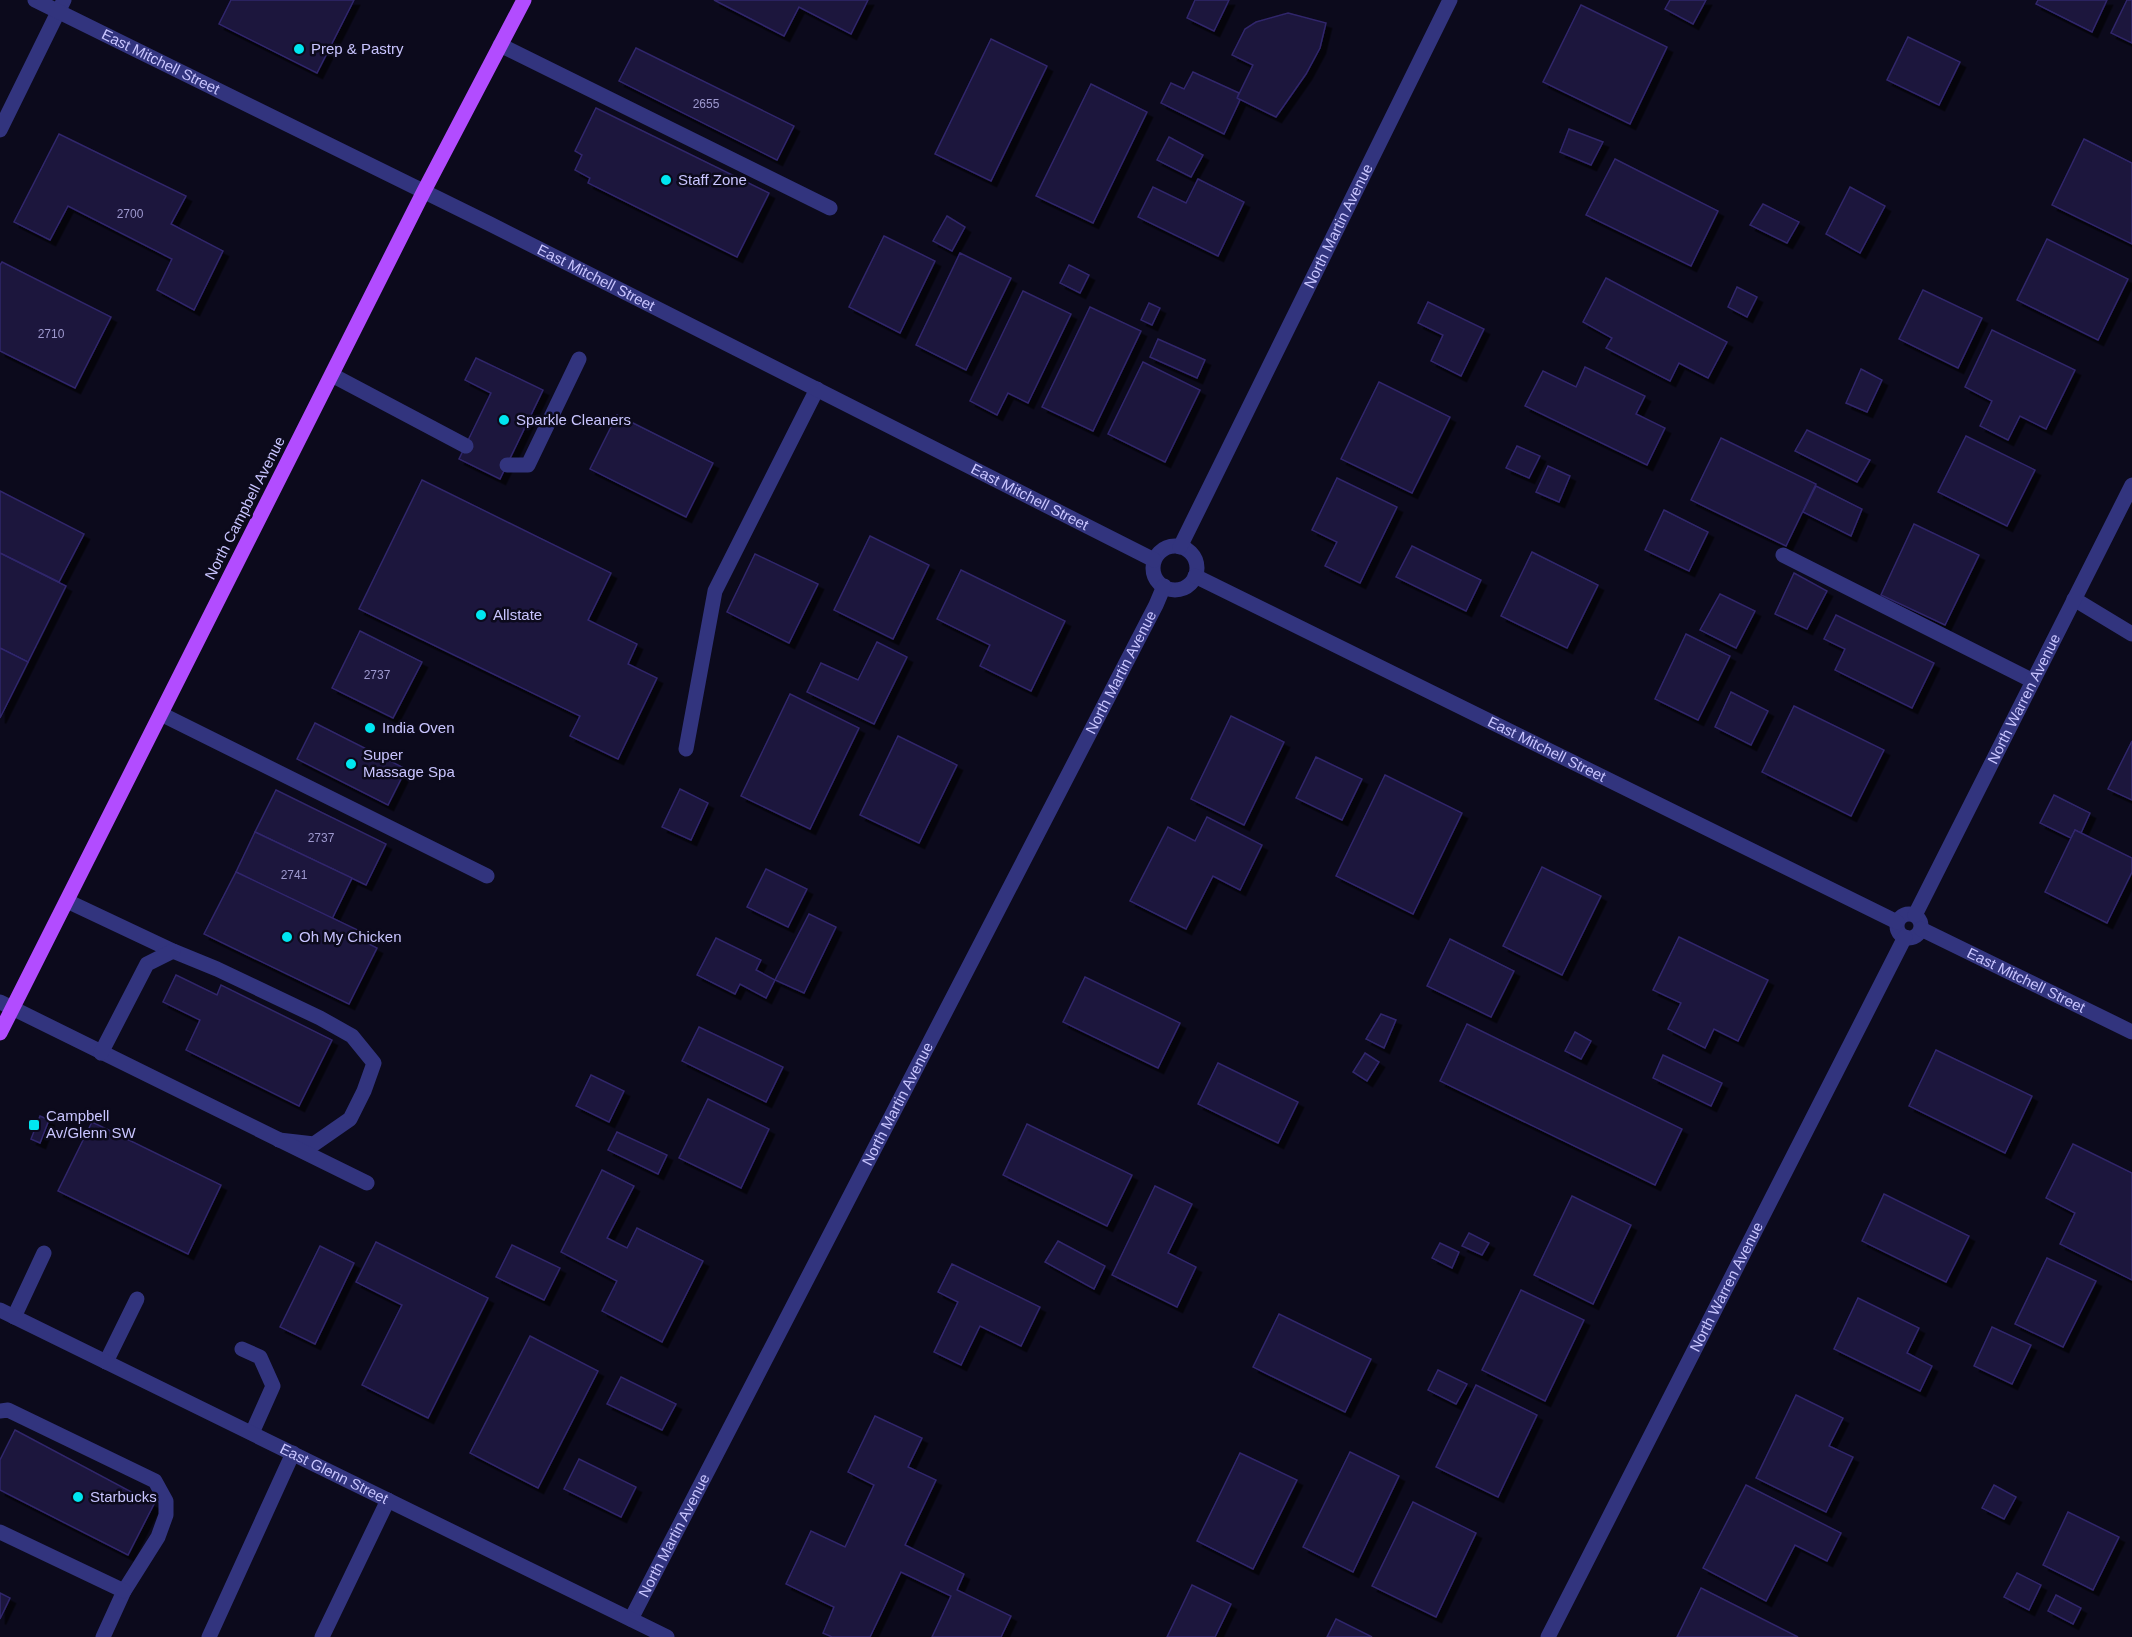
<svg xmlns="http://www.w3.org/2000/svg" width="2132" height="1637" font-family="Arial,sans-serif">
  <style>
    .building { fill: #1b153e; stroke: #30266b; stroke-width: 1.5; filter: url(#shadow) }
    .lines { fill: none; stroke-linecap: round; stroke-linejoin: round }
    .service { stroke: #32347e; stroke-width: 15 }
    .minor { stroke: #32347e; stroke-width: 15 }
    .tertiary { stroke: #32347e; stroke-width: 15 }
    .primary { stroke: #b24cff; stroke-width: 15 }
    .poi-dot { fill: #00e6f0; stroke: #0c0a1c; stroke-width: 2 }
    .labels { text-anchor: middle; stroke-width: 5; stroke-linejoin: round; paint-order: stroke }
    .number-label { font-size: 12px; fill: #9e99cf }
    .poi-label { font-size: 15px; fill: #c9c5ff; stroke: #0c0a1c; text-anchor: start }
    .street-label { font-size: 15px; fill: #c9c5ff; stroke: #0c0a1c }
  </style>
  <defs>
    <filter id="shadow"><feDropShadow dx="5.5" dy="5.5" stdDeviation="0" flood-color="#0009"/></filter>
  </defs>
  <rect width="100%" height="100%" fill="#0c0a1c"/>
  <g class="building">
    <path d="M 231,0 L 354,0 L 317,73 L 219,24 Z"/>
    <path d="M 714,0 L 868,0 L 851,34 L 799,7 L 784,36 Z"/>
    <path d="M 1195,0 L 1229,0 L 1214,31 L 1187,18 Z"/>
    <path d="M 1670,0 L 1706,0 L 1693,24 L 1665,9 Z"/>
    <path d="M 2038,0 L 2107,0 L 2092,32 L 2036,4 Z"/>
    <path d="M 2127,0 L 2132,0 L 2132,43 L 2111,33 Z"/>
    <path d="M 1581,5 L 1667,47 L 1630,124 L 1543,82 Z"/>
    <path d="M 1288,13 L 1326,23 L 1320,48 L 1306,74 L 1276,117 L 1237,98 L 1253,65 L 1232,55 L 1245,29 L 1256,22 Z"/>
    <path d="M 1908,37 L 1960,62 L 1939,105 L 1887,80 Z"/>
    <path d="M 991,39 L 1047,66 L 991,181 L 935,154 Z"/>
    <path d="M 636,48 L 794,126 L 777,160 L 619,81 Z"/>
    <path d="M 1193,72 L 1239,93 L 1237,98 L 1240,100 L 1224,134 L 1161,103 L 1171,83 L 1184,89 Z"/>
    <path d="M 1091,84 L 1147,112 L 1093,223 L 1036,196 Z"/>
    <path d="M 596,108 L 769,193 L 737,257 L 588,183 L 590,178 L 575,170 L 582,155 L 575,151 Z"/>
    <path d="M 1569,129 L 1603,142 L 1591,165 L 1560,152 Z"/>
    <path d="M 59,134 L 186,196 L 171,224 L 223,251 L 194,310 L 157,290 L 172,259 L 68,206 L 50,240 L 14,222 Z"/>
    <path d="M 1169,137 L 1203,155 L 1191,177 L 1157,160 Z"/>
    <path d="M 2084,139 L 2132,163 L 2132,244 L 2052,205 Z"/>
    <path d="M 1615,159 L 1718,211 L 1691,266 L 1586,215 Z"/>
    <path d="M 1198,179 L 1244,202 L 1218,256 L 1138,217 L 1153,187 L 1186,203 Z"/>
    <path d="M 1850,187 L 1885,206 L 1860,253 L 1826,234 Z"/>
    <path d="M 1763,204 L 1799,222 L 1787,243 L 1750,225 Z"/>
    <path d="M 947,216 L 965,227 L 952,251 L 933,241 Z"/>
    <path d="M 884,236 L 935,261 L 900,333 L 849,307 Z"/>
    <path d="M 2047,239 L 2128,279 L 2098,340 L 2017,300 Z"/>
    <path d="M 960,253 L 1011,278 L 966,370 L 916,345 Z"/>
    <path d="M 2,262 L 111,317 L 75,388 L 0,351 L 0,265 Z"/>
    <path d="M 1069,265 L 1089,275 L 1080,293 L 1060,283 Z"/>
    <path d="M 1606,278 L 1727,342 L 1708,378 L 1679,363 L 1670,381 L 1606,348 L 1612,338 L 1583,322 Z"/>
    <path d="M 1737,287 L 1757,297 L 1747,317 L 1728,307 Z"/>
    <path d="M 1923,290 L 1982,318 L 1958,368 L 1899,339 Z"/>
    <path d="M 1023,291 L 1071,314 L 1028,403 L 1008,393 L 997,415 L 970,401 Z"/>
    <path d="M 1428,302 L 1484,329 L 1461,376 L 1431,361 L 1443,335 L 1418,323 Z"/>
    <path d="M 1149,303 L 1160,308 L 1152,325 L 1141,320 Z"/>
    <path d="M 1090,307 L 1141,331 L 1093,431 L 1042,407 Z"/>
    <path d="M 1992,330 L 2075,370 L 2046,429 L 2020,416 L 2008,440 L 1980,426 L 1992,401 L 1965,387 Z"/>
    <path d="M 1158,339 L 1205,360 L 1197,378 L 1150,357 Z"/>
    <path d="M 476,358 L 543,390 L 500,479 L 459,459 L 491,393 L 465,380 Z"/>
    <path d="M 1143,362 L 1200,390 L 1165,462 L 1108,434 Z"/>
    <path d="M 1585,367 L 1645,396 L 1636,414 L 1665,428 L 1647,465 L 1525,406 L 1543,371 L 1576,387 Z"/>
    <path d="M 1861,369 L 1882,380 L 1867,412 L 1846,403 Z"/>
    <path d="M 1379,382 L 1450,417 L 1412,493 L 1341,459 Z"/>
    <path d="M 617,415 L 713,463 L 686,517 L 590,469 Z"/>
    <path d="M 1807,430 L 1870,460 L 1857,482 L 1795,451 Z"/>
    <path d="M 1966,436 L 2035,470 L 2007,526 L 1938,492 Z"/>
    <path d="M 1721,438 L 1816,484 L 1786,546 L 1691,500 Z"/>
    <path d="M 1517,446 L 1540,456 L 1529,478 L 1506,468 Z"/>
    <path d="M 1548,466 L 1570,476 L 1559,502 L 1536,492 Z"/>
    <path d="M 1337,478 L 1397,507 L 1360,583 L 1325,566 L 1337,542 L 1312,530 Z"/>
    <path d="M 422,480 L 611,573 L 588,620 L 637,644 L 628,664 L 657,678 L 618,759 L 570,736 L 580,716 L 359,609 Z"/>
    <path d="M 1816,486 L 1862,509 L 1851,536 L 1803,512 Z"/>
    <path d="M 0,491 L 84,534 L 59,582 L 0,553 Z"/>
    <path d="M 1664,510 L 1708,532 L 1689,571 L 1645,550 Z"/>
    <path d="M 1914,524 L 1979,555 L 1945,625 L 1881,595 Z"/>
    <path d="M 870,536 L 929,565 L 893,639 L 834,610 Z"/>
    <path d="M 1412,546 L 1481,580 L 1466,611 L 1396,577 Z"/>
    <path d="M 1532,552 L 1598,585 L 1567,648 L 1501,616 Z"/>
    <path d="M 0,553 L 66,586 L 28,662 L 0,648 Z"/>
    <path d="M 755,554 L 818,584 L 789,643 L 727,612 Z"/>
    <path d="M 961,570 L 1065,621 L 1031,691 L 980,666 L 990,645 L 937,619 Z"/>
    <path d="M 1794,573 L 1827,591 L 1807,629 L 1775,614 Z"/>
    <path d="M 1720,594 L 1755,611 L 1736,648 L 1700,630 Z"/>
    <path d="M 1836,615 L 1934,663 L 1912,708 L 1835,670 L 1845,649 L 1824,639 Z"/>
    <path d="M 360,631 L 422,662 L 393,718 L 332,688 Z"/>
    <path d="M 1686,634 L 1730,656 L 1698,720 L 1655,699 Z"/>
    <path d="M 877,642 L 907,657 L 874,724 L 807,692 L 821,663 L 858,680 Z"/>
    <path d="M 0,648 L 28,662 L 0,718 Z"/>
    <path d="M 1731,692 L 1768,711 L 1751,745 L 1715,727 Z"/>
    <path d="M 790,694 L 859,728 L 810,829 L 741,796 Z"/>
    <path d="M 1794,706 L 1884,750 L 1851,816 L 1762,772 Z"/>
    <path d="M 1231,716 L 1284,742 L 1244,825 L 1191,799 Z"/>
    <path d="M 315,723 L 406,769 L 388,805 L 297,759 Z"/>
    <path d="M 898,736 L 957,765 L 919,843 L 860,815 Z"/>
    <path d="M 2132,741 L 2132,800 L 2108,789 Z"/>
    <path d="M 1316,757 L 1362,779 L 1342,820 L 1296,798 Z"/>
    <path d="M 1385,775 L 1462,813 L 1413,914 L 1336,876 Z"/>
    <path d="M 680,789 L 708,803 L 691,840 L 662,827 Z"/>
    <path d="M 276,790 L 386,844 L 366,885 L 255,832 Z"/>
    <path d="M 2054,795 L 2090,813 L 2081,833 L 2075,830 L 2071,838 L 2040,823 Z"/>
    <path d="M 1207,817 L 1262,845 L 1240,890 L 1213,876 L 1186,929 L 1130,901 L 1168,827 L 1195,841 Z"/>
    <path d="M 2075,830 L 2132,858 L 2132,872 L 2107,923 L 2045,892 Z"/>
    <path d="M 255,832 L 352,878 L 332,919 L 236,872 Z"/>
    <path d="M 1542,867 L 1601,896 L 1562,975 L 1503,946 Z"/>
    <path d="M 766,869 L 807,889 L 788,927 L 747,907 Z"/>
    <path d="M 236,872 L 364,933 L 361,940 L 377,948 L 349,1004 L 204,934 Z"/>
    <path d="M 809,914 L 836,927 L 804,993 L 775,980 Z"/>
    <path d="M 1679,937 L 1768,980 L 1738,1041 L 1714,1029 L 1705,1048 L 1668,1029 L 1681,1003 L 1653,990 Z"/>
    <path d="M 716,938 L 761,960 L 756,970 L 775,980 L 766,998 L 740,984 L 735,994 L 697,975 Z"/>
    <path d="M 1450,939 L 1514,971 L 1491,1017 L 1427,986 Z"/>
    <path d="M 176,975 L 217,995 L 221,985 L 332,1040 L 299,1106 L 186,1050 L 200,1020 L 163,1002 Z"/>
    <path d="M 1085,977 L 1180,1023 L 1158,1068 L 1063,1022 Z"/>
    <path d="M 1381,1014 L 1396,1020 L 1384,1048 L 1366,1039 Z"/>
    <path d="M 1467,1024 L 1682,1129 L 1655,1185 L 1440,1081 Z"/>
    <path d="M 699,1027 L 783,1067 L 766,1102 L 682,1061 Z"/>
    <path d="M 1575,1032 L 1591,1041 L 1581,1059 L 1565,1051 Z"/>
    <path d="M 1936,1050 L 2032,1096 L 2005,1153 L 1909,1106 Z"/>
    <path d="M 1365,1053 L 1379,1062 L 1367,1081 L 1353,1072 Z"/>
    <path d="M 1663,1055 L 1722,1083 L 1711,1106 L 1653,1078 Z"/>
    <path d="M 1218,1063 L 1298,1102 L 1278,1143 L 1198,1104 Z"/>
    <path d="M 591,1075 L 624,1091 L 609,1122 L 576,1106 Z"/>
    <path d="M 708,1099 L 769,1129 L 741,1188 L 679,1158 Z"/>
    <path d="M 40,1116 L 49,1120 L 40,1143 L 31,1139 Z"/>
    <path d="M 92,1122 L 221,1185 L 188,1254 L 58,1191 Z"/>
    <path d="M 1027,1124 L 1132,1175 L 1107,1226 L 1003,1175 Z"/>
    <path d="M 617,1132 L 667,1155 L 658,1174 L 608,1150 Z"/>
    <path d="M 2073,1144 L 2132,1173 L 2132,1280 L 2060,1244 L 2075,1213 L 2046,1198 Z"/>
    <path d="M 602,1170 L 634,1186 L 607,1238 L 627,1248 L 637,1228 L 703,1261 L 662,1342 L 602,1311 L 617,1281 L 561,1252 Z"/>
    <path d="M 1155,1186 L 1192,1204 L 1168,1253 L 1196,1267 L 1177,1307 L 1112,1275 Z"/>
    <path d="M 1884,1194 L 1969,1236 L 1946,1282 L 1862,1241 Z"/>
    <path d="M 1572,1196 L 1631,1225 L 1593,1304 L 1534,1275 Z"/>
    <path d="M 1469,1233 L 1489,1243 L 1482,1255 L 1462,1246 Z"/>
    <path d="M 1058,1241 L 1105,1266 L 1094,1289 L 1045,1262 Z"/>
    <path d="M 376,1242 L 488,1298 L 428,1418 L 362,1385 L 402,1305 L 356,1282 Z"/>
    <path d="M 1440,1243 L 1459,1252 L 1452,1268 L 1432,1258 Z"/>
    <path d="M 512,1245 L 560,1268 L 544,1300 L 496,1277 Z"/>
    <path d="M 320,1246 L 354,1263 L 315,1344 L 280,1327 Z"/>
    <path d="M 2047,1258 L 2096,1281 L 2063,1347 L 2015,1324 Z"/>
    <path d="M 952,1264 L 1040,1307 L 1021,1346 L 980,1326 L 961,1365 L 934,1352 L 958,1302 L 938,1292 Z"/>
    <path d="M 1521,1290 L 1584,1320 L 1545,1401 L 1482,1370 Z"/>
    <path d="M 1858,1298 L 1919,1328 L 1907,1353 L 1932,1366 L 1920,1391 L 1834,1349 Z"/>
    <path d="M 1279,1314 L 1371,1359 L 1345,1412 L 1253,1367 Z"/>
    <path d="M 1992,1327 L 2031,1345 L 2012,1384 L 1974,1366 Z"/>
    <path d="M 530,1336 L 598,1371 L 538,1488 L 470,1453 Z"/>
    <path d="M 1438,1370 L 1467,1384 L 1456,1404 L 1428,1390 Z"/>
    <path d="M 621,1377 L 676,1404 L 662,1430 L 607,1404 Z"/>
    <path d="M 1476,1385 L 1537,1415 L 1498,1497 L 1436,1467 Z"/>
    <path d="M 1796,1395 L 1843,1418 L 1829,1446 L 1853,1457 L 1826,1512 L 1756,1478 Z"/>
    <path d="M 875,1416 L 922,1438 L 908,1467 L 936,1480 L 905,1545 L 964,1574 L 957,1590 L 1011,1616 L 1001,1637 L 932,1637 L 951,1596 L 901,1572 L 870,1637 L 832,1637 L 823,1633 L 834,1607 L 786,1584 L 811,1531 L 845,1547 L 874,1485 L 848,1472 Z"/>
    <path d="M 15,1430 L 154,1504 L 128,1555 L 0,1490 L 0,1460 Z"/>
    <path d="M 1350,1452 L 1399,1476 L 1353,1572 L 1303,1547 Z"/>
    <path d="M 1240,1453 L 1297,1480 L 1253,1569 L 1197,1541 Z"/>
    <path d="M 579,1459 L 636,1487 L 621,1517 L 564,1489 Z"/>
    <path d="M 1746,1485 L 1841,1533 L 1827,1561 L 1795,1545 L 1766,1601 L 1703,1568 Z"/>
    <path d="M 1994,1485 L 2016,1497 L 2004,1519 L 1982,1508 Z"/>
    <path d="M 1413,1502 L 1476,1533 L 1436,1617 L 1372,1586 Z"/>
    <path d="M 2068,1512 L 2119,1537 L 2093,1590 L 2043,1565 Z"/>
    <path d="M 2017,1573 L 2041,1585 L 2029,1610 L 2004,1597 Z"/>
    <path d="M 1192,1585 L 1231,1604 L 1215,1637 L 1167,1637 Z"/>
    <path d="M 1701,1588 L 1798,1637 L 1677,1637 Z"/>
    <path d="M 0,1593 L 10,1598 L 0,1619 Z"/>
    <path d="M 2056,1595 L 2081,1608 L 2073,1624 L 2048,1611 Z"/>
    <path d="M 1336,1619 L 1372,1637 L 1327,1637 Z"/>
  </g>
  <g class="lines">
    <g class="service">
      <path d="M 500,45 L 830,208"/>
      <path d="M 0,130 L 64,0"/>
      <path d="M 332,375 L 466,446"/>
      <path d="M 507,465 L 528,465 L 579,359"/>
      <circle cx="1175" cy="568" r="22"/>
      <path d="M 1783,555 L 2033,681"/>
      <path d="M 2074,599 L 2132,634"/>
      <path d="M 161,714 L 487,876"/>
      <path d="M 686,749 L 715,591 L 817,389"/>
      <path d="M 67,901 L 173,951 L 217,969 L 320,1018 L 352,1036 L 374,1063 L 364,1091 L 350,1119 L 314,1144 L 279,1140"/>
      <circle cx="1909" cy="926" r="12"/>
      <path d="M 0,1002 L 367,1183"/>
      <path d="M 101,1053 L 147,964 L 173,951"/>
      <path d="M 14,1317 L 44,1253"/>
      <path d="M 242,1349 L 260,1357 L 273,1386 L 252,1433"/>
      <path d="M 106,1362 L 137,1299"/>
      <path d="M 0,1411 L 8,1410 L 155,1481 L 166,1501 L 166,1515 L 158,1537 L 124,1591 L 103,1637"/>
      <path d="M 0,1532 L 124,1591"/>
      <path d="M 209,1637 L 293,1453"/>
      <path d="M 322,1637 L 388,1500"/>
    </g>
    <g class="minor">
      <path id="s1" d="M 35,0 L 490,224 L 1154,560"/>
      <path id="s2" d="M 1180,547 L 1450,0"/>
      <path id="s3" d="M 1195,576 L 1897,922"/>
      <path id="s4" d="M 1915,915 L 2132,485"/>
      <path id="s5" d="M 1921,929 L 2132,1032"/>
      <path id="s6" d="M 631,1619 L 1156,605 L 1164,586"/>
      <path id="s7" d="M 1548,1637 L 1905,937"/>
    </g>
    <path class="tertiary" id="s8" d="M 0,1310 L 667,1637"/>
    <path class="primary" d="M 0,1033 L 424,191 L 524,0"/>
  </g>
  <g class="poi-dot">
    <circle cx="299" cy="49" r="6"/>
    <circle cx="666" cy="180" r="6"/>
    <circle cx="504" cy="420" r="6"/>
    <circle cx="481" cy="615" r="6"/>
    <circle cx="370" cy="728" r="6"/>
    <circle cx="351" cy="764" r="6"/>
    <circle cx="287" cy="937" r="6"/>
    <rect x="28" y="1119" width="12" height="12" rx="3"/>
    <circle cx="78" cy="1497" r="6"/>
  </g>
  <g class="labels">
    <g class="number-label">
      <text x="706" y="108">2655</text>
      <text x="130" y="218">2700</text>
      <text x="51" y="338">2710</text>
      <text x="377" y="679">2737</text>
      <text x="321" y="842">2737</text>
      <text x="294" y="879">2741</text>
    </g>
    <g class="poi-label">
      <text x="311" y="54">Prep &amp; Pastry</text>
      <text x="678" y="185">Staff Zone</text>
      <text x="516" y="425">Sparkle Cleaners</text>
      <text x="493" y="620">Allstate</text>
      <text x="382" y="733">India Oven</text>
      <text x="363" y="760">Super<tspan x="363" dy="17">Massage Spa</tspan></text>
      <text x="299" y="942">Oh My Chicken</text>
      <text x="46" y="1121">Campbell<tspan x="46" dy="17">Av/Glenn SW</tspan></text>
      <text x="90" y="1502">Starbucks</text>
    </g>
    <g class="street-label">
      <text dy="5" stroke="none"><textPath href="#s1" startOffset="140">East Mitchell Street</textPath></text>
      <text dy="5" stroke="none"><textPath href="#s2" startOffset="358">North Martin Avenue</textPath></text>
      <text dy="5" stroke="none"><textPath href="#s1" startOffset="626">East Mitchell Street</textPath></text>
      <text dy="5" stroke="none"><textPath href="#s1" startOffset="1112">East Mitchell Street</textPath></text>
      <text transform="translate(245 508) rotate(-63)" y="5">North Campbell Avenue</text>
      <text dy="5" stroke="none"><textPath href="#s6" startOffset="1066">North Martin Avenue</textPath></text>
      <text dy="5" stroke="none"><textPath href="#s4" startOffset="242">North Warren Avenue</textPath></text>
      <text dy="5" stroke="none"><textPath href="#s3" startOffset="392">East Mitchell Street</textPath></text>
      <text dy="5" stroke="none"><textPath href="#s5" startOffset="117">East Mitchell Street</textPath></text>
      <text dy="5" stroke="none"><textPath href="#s6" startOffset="580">North Martin Avenue</textPath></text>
      <text dy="5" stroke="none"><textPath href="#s7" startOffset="393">North Warren Avenue</textPath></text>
      <text dy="5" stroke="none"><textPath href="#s8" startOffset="372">East Glenn Street</textPath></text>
      <text dy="5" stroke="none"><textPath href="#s6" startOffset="94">North Martin Avenue</textPath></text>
    </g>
  </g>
</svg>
